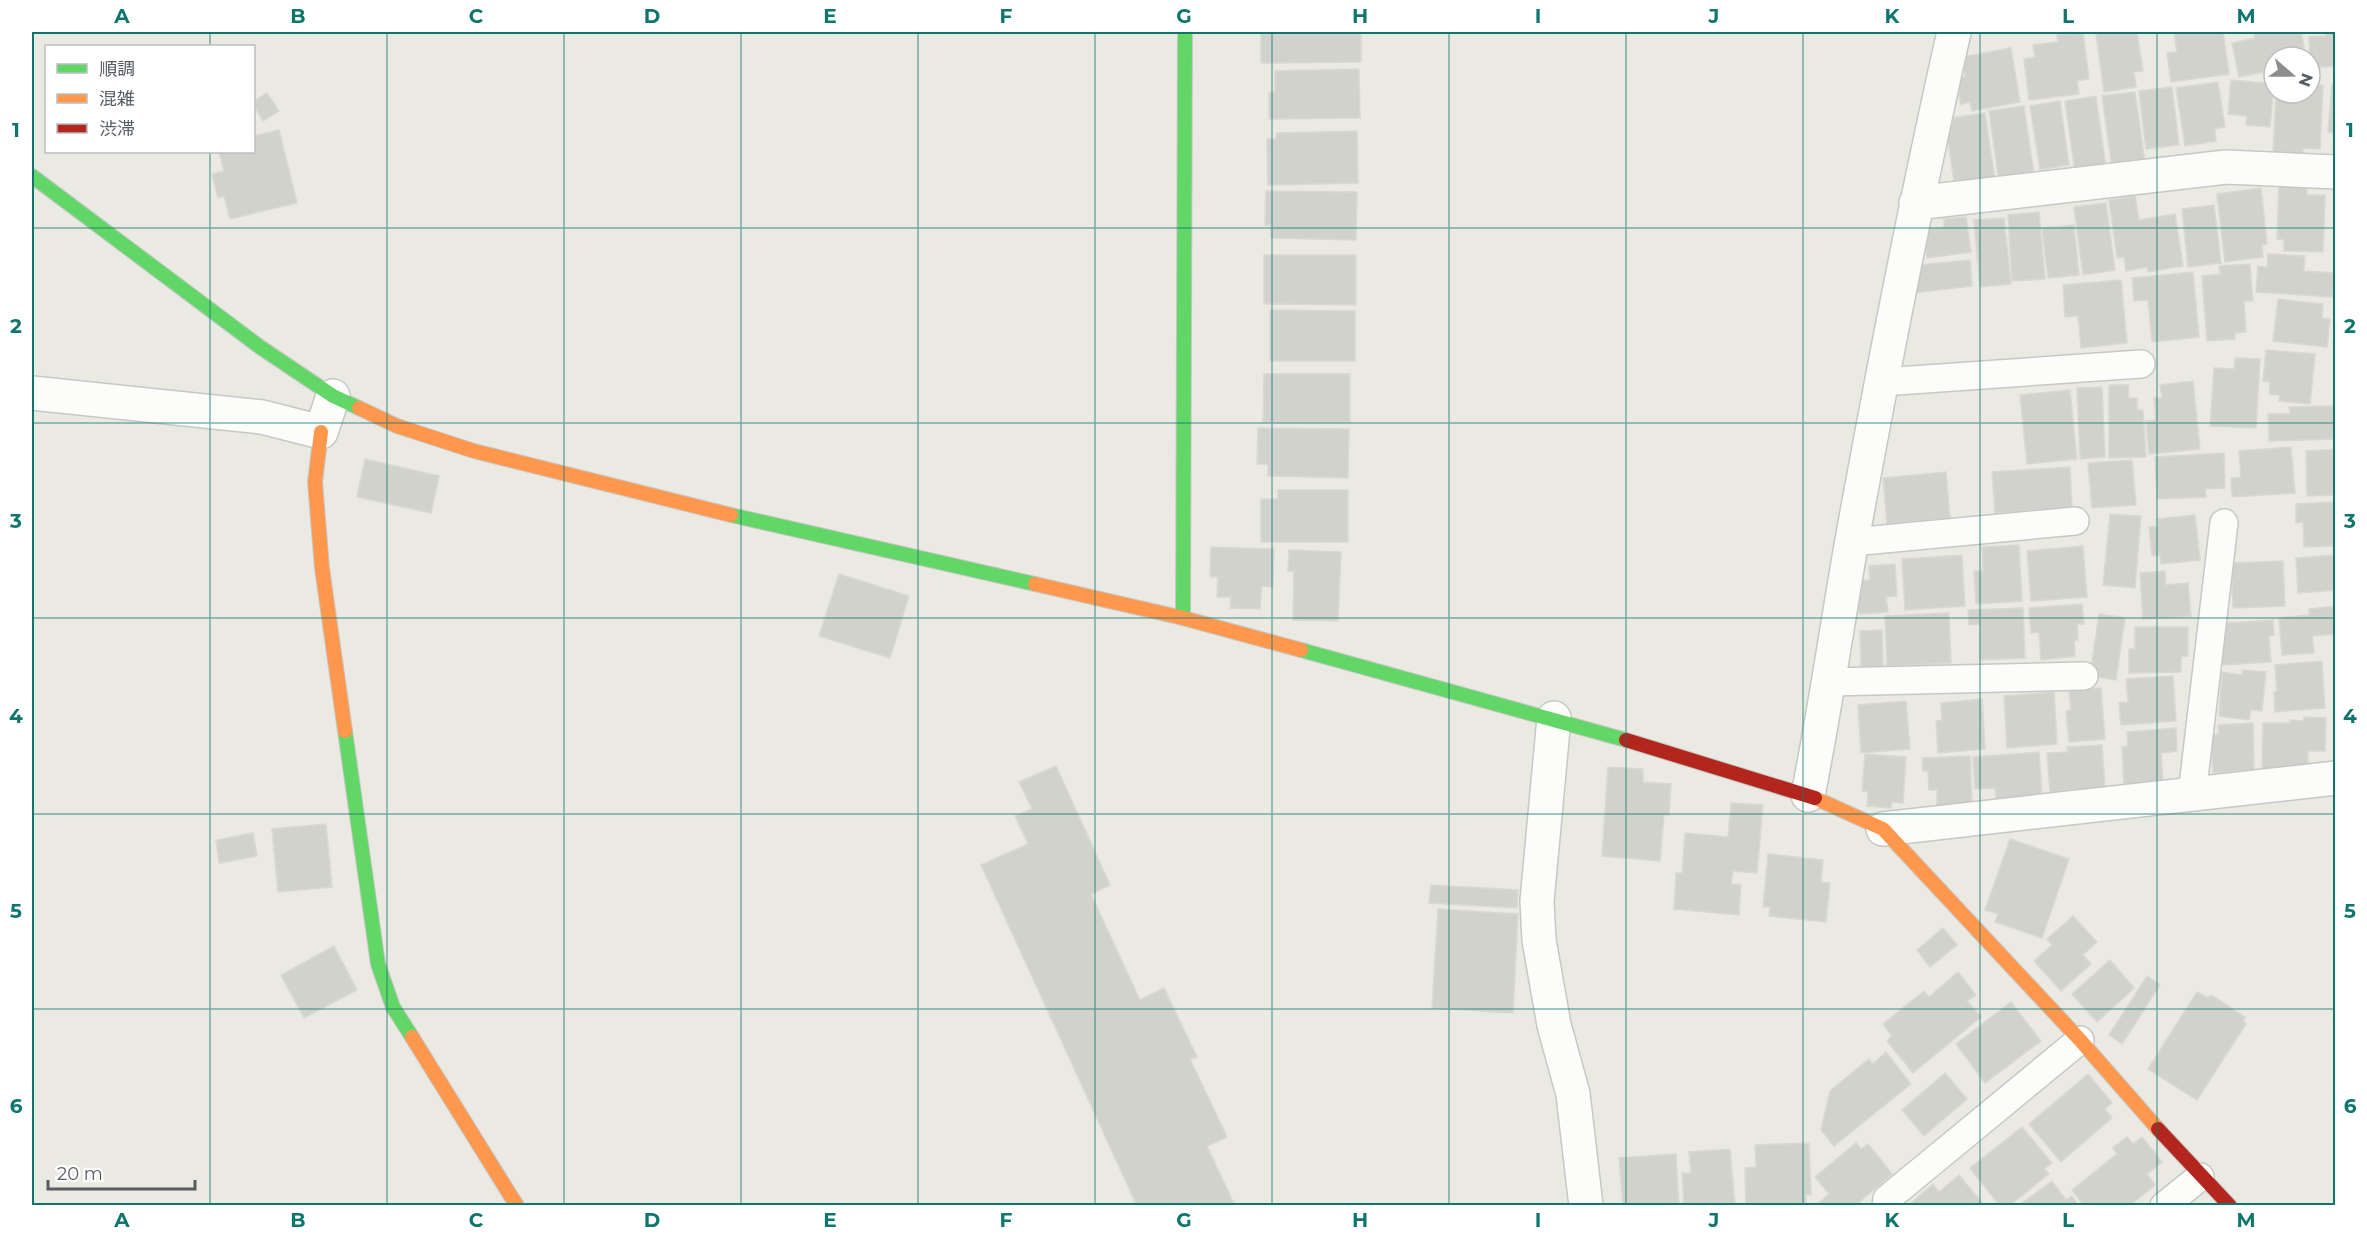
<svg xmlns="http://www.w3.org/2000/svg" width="2367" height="1237" font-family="Montserrat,'Noto Sans JP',sans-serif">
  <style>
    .building { fill: #d2d2cd; stroke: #dad8d2; stroke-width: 1.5 }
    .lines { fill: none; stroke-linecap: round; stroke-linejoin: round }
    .lane-casing { stroke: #c7c8c6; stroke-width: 30 }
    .street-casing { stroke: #c7c8c6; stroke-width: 36 }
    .fast-casing { stroke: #c6c6c5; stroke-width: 16 }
    .slow-casing { stroke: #c6c6c5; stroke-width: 16 }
    .jam-casing { stroke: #c6c6c5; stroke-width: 16 }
    .lane { stroke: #fcfcfb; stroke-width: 27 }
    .street { stroke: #fcfcfb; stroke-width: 33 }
    .fast { stroke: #63d668; stroke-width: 14 }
    .slow { stroke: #ff974d; stroke-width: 14 }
    .jam { stroke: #b3261e; stroke-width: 14 }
    .grid { fill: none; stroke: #0f766e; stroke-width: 1.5; stroke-opacity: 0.55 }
    .neatline { fill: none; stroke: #0f766e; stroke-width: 2 }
    .grid-label { font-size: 20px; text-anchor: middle; font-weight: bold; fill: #0f766e }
  </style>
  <rect width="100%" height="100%" fill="#eae9e2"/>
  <g class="building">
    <path d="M 1261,32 L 1361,32 L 1361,62 L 1261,63 Z"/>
    <path d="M 2083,32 L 2089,79 L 2077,81 L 2079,94 L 2029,100 L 2024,59 L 2035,57 L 2033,45 L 2058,42 L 2057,35 Z"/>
    <path d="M 2110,32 L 2137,32 L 2143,71 L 2134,72 L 2136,87 L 2104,92 L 2096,34 Z"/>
    <path d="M 2174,32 L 2223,32 L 2229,74 L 2171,82 L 2167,53 L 2177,52 Z"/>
    <path d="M 2254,32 L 2301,32 L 2304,47 L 2288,51 L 2289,57 L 2274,57 L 2274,70 L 2239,77 L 2232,43 L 2255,38 Z"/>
    <path d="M 2325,32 L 2336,32 L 2336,66 L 2310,68 L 2309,37 L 2326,36 Z"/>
    <path d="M 2011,48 L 2020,102 L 1972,111 L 1970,102 L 1961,104 L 1956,78 L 1965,77 L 1962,57 Z"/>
    <path d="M 1359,69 L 1360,118 L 1269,119 L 1269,92 L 1275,92 L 1275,71 Z"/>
    <path d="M 2231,80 L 2274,84 L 2270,127 L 2246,125 L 2247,116 L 2228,114 Z"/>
    <path d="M 2218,82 L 2225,127 L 2215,129 L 2216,141 L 2185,146 L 2176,88 Z"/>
    <path d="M 2332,84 L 2336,84 L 2336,150 L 2333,150 L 2335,133 L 2328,132 Z"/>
    <path d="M 2310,85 L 2323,85 L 2320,149 L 2303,148 L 2303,154 L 2273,153 L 2276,93 L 2310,93 Z"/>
    <path d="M 2172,87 L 2179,145 L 2146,149 L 2139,91 Z"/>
    <path d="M 2135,92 L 2145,163 L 2112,168 L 2102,96 Z"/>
    <path d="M 267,93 L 279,111 L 263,121 L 254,106 L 254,101 Z"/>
    <path d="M 2096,96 L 2106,168 L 2075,173 L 2065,101 Z"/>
    <path d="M 2060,101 L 2069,165 L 2040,170 L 2030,106 Z"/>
    <path d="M 2024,106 L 2034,175 L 1999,181 L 1989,111 Z"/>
    <path d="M 1985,113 L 1995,181 L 1966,186 L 1964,180 L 1954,182 L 1945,119 Z"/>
    <path d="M 279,130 L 297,203 L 230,219 L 224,196 L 218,198 L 212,174 L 224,171 L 219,152 L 254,152 L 254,136 Z"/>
    <path d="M 1357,131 L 1358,183 L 1268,185 L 1267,139 L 1276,139 L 1277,133 Z"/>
    <path d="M 2279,185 L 2307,186 L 2307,195 L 2325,195 L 2323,252 L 2284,251 L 2284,240 L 2277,239 Z"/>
    <path d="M 2261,188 L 2267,244 L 2262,245 L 2263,257 L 2225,262 L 2217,194 Z"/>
    <path d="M 1266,191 L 1357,192 L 1356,240 L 1271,238 L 1271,225 L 1265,225 Z"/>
    <path d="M 2135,196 L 2139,220 L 2175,214 L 2183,266 L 2148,272 L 2147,267 L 2126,271 L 2124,257 L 2117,258 L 2109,200 Z"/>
    <path d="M 2106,203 L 2115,270 L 2083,275 L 2074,207 Z"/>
    <path d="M 2214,205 L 2221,263 L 2188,267 L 2182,209 Z"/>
    <path d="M 2039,212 L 2045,279 L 2012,281 L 2008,215 Z"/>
    <path d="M 1966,217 L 1971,252 L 1927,258 L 1924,230 L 1944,227 L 1944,219 Z"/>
    <path d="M 2004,218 L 2011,284 L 1980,287 L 1974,220 Z"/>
    <path d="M 2074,225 L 2079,275 L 2048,278 L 2042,228 Z"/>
    <path d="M 2268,254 L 2305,256 L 2304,271 L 2335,273 L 2333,297 L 2256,292 L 2258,266 L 2267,267 Z"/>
    <path d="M 1264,255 L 1356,255 L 1356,305 L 1264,304 Z"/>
    <path d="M 1970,260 L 1972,286 L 1912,293 L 1908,266 Z"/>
    <path d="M 2250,264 L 2253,301 L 2244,301 L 2246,332 L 2235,333 L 2235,339 L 2207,341 L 2202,276 L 2220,274 L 2219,266 Z"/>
    <path d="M 2193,272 L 2199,337 L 2152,342 L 2148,300 L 2134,301 L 2132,278 Z"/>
    <path d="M 2121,280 L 2127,343 L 2081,348 L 2078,316 L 2065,317 L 2063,285 Z"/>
    <path d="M 2278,299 L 2323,304 L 2322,318 L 2330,319 L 2327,347 L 2273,341 Z"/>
    <path d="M 1270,310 L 1355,311 L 1355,361 L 1270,361 Z"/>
    <path d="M 2266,350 L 2315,354 L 2310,404 L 2279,401 L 2280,395 L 2269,394 L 2270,382 L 2263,381 Z"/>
    <path d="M 2235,358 L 2260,359 L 2256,428 L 2210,426 L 2214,368 L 2234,369 Z"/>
    <path d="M 1264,374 L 1350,374 L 1350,422 L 1263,422 Z"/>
    <path d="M 2193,381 L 2200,449 L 2149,454 L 2146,421 L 2156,420 L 2154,398 L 2162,398 L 2160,385 Z"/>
    <path d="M 2109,385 L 2128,385 L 2129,398 L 2137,398 L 2137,410 L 2143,410 L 2146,457 L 2109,458 Z"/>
    <path d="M 2102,387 L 2105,457 L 2080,459 L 2077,388 Z"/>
    <path d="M 2070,390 L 2077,459 L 2027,464 L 2020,395 Z"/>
    <path d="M 2336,406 L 2336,439 L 2269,441 L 2268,414 L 2290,414 L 2289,407 Z"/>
    <path d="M 1258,428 L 1349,429 L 1348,478 L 1268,476 L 1268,464 L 1257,464 Z"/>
    <path d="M 2291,447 L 2295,493 L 2232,497 L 2231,478 L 2241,477 L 2239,451 Z"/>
    <path d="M 2336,449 L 2336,495 L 2307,496 L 2306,451 Z"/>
    <path d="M 2224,453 L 2225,488 L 2205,489 L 2206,497 L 2157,499 L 2155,457 Z"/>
    <path d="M 365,459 L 439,476 L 431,513 L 357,497 Z"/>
    <path d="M 2132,460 L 2136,505 L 2092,508 L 2088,463 Z"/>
    <path d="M 2070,467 L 2072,508 L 1995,513 L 1992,472 Z"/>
    <path d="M 1946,472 L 1950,518 L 1887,524 L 1883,478 Z"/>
    <path d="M 1278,490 L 1348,490 L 1348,542 L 1261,542 L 1261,499 L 1278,499 Z"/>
    <path d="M 2336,502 L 2336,546 L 2304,547 L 2303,522 L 2296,523 L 2296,504 Z"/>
    <path d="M 2110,514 L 2141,516 L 2135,588 L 2103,585 Z"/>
    <path d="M 2195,515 L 2200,560 L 2161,564 L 2160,555 L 2152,556 L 2149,527 L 2158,526 L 2157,519 Z"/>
    <path d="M 2019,545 L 2022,601 L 1976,604 L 1974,571 L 1983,571 L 1982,547 Z"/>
    <path d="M 2083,546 L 2087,597 L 2031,601 L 2027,551 Z"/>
    <path d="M 1211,547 L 1274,549 L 1273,587 L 1262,586 L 1260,609 L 1230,608 L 1231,597 L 1217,597 L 1218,577 L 1210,577 Z"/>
    <path d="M 1289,550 L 1341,552 L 1338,621 L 1293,620 L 1294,571 L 1288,571 Z"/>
    <path d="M 1962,555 L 1965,606 L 1905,610 L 1902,559 Z"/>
    <path d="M 2336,555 L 2336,590 L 2298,593 L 2296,558 Z"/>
    <path d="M 2283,561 L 2285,606 L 2233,608 L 2231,563 Z"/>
    <path d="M 1895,564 L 1897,596 L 1886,597 L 1888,612 L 1859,614 L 1856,581 L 1870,580 L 1869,566 Z"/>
    <path d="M 2165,571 L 2166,585 L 2188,583 L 2191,616 L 2143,619 L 2140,573 Z"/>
    <path d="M 839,574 L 909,596 L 890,658 L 819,636 Z"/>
    <path d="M 2082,604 L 2084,624 L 2077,624 L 2078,640 L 2074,640 L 2075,656 L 2041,660 L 2039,632 L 2031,633 L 2029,608 Z"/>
    <path d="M 2335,606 L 2336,634 L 2312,636 L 2314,653 L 2282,655 L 2279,618 L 2309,615 L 2309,609 Z"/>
    <path d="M 2023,608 L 2025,658 L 1980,660 L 1980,624 L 1969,625 L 1968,610 Z"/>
    <path d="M 1949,613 L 1951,663 L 1887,666 L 1885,616 Z"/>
    <path d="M 2099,614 L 2125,618 L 2116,680 L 2090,676 Z"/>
    <path d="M 2273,620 L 2274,635 L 2269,636 L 2271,662 L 2222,665 L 2220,637 L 2226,637 L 2225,623 Z"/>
    <path d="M 2135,627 L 2188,627 L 2188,656 L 2181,656 L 2181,672 L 2129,673 L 2129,649 L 2135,649 Z"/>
    <path d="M 1882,630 L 1883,666 L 1861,667 L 1860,631 Z"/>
    <path d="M 2322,661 L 2325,708 L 2275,712 L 2274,692 L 2277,691 L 2275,665 Z"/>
    <path d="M 2242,670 L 2266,672 L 2262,711 L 2251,710 L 2249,720 L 2219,716 L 2222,672 L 2242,675 Z"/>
    <path d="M 2173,676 L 2176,721 L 2121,725 L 2119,703 L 2128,702 L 2126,679 Z"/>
    <path d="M 2101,688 L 2105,739 L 2069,742 L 2066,711 L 2071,710 L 2069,690 Z"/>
    <path d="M 2054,692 L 2057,744 L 2007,748 L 2004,696 Z"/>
    <path d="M 1982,699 L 1985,749 L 1938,753 L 1936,721 L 1942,720 L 1941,703 Z"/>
    <path d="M 1906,701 L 1910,749 L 1861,753 L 1858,705 Z"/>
    <path d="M 2304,717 L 2326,718 L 2325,751 L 2308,751 L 2308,770 L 2262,769 L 2263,723 L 2290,723 L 2290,720 L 2304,721 Z"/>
    <path d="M 2253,723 L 2254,770 L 2213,773 L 2211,735 L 2219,734 L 2218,725 Z"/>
    <path d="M 2176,728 L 2177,751 L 2161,753 L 2163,783 L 2124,786 L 2122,747 L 2128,746 L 2127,732 Z"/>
    <path d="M 2102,745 L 2105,788 L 2050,792 L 2047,753 L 2068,752 L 2067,747 Z"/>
    <path d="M 2039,752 L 2042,797 L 1996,800 L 1995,788 L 1975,789 L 1973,757 Z"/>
    <path d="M 1865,754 L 1906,757 L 1903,803 L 1892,802 L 1891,808 L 1867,806 L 1868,792 L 1862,791 Z"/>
    <path d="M 1970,756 L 1972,807 L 1937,809 L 1937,790 L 1929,790 L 1928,771 L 1923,771 L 1922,758 Z"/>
    <path d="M 1056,766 L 1110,885 L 1091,894 L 1140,1000 L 1164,988 L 1197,1057 L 1190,1059 L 1227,1137 L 1207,1146 L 1235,1206 L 1137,1206 L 981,865 L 1028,844 L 1015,816 L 1032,809 L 1019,782 Z"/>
    <path d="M 1608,767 L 1643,769 L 1643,782 L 1671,784 L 1669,815 L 1664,815 L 1660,861 L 1602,856 Z"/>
    <path d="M 1731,803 L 1763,805 L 1757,873 L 1733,871 L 1731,884 L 1741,885 L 1739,915 L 1674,909 L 1676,873 L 1682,873 L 1685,833 L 1728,837 Z"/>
    <path d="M 326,824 L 332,887 L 278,892 L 272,829 Z"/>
    <path d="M 253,833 L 257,856 L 219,863 L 216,840 Z"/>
    <path d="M 2010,839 L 2069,859 L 2042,938 L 1995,922 L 1998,914 L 1985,910 Z"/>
    <path d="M 1768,854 L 1823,860 L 1821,882 L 1830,883 L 1826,922 L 1769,916 L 1770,907 L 1763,907 Z"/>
    <path d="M 1431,885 L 1518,890 L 1517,908 L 1429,903 Z"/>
    <path d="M 1438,909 L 1518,914 L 1513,1013 L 1432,1008 Z"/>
    <path d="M 2073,916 L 2097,942 L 2083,955 L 2091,964 L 2061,991 L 2034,961 L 2052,945 L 2047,939 Z"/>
    <path d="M 1943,928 L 1957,945 L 1930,967 L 1917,950 Z"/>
    <path d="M 334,946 L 357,990 L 304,1018 L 281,975 Z"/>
    <path d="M 2110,960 L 2134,988 L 2097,1022 L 2072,994 Z"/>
    <path d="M 1958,972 L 1976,995 L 1967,1001 L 1981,1017 L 1913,1073 L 1887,1041 L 1892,1036 L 1883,1024 L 1924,991 L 1929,997 Z"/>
    <path d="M 2147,976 L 2160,985 L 2122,1044 L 2109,1035 Z"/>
    <path d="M 2197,992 L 2208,998 L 2211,995 L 2245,1017 L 2243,1022 L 2246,1024 L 2197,1100 L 2148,1069 Z"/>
    <path d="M 2011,1002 L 2041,1041 L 1985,1083 L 1956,1044 Z"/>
    <path d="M 1886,1052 L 1911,1084 L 1834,1146 L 1821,1130 L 1830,1091 L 1869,1059 L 1873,1064 Z"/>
    <path d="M 1945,1073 L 1967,1099 L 1924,1136 L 1902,1110 Z"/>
    <path d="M 2088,1074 L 2112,1103 L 2105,1109 L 2112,1118 L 2061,1162 L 2029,1124 Z"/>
    <path d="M 2022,1127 L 2052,1163 L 2044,1169 L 2049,1174 L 2009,1206 L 2000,1206 L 1970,1168 Z"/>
    <path d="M 2127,1137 L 2133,1144 L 2142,1137 L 2162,1162 L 2147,1174 L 2155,1185 L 2129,1206 L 2084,1206 L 2072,1190 L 2117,1154 L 2113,1148 Z"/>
    <path d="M 1809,1143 L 1811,1195 L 1806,1194 L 1806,1206 L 1746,1206 L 1745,1168 L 1756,1167 L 1755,1145 Z"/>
    <path d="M 1856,1143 L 1861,1149 L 1868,1144 L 1892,1174 L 1855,1206 L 1815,1206 L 1829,1194 L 1815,1177 Z"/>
    <path d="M 1730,1149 L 1735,1206 L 1684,1206 L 1682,1173 L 1691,1173 L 1689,1152 Z"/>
    <path d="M 1676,1154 L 1679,1206 L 1623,1206 L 1619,1158 Z"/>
    <path d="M 1959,1175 L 1985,1206 L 1908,1206 L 1933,1184 L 1939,1192 Z"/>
    <path d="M 2052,1181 L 2066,1200 L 2072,1196 L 2079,1206 L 2018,1206 Z"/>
  </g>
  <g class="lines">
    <defs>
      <g id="lane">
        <path d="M 1882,382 L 2141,364"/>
        <path d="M 1852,542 L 2075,521"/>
        <path d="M 1830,682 L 2084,676"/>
        <path d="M 2192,795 L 2224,523"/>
        <path d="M 1886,1206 L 1887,1199 L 2080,1040"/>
        <path d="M 2164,1206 L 2200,1177"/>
      </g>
      <g id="street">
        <path d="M 1916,203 L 2226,167 L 2336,172"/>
        <path d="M 32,393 L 262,417 L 321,432 L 333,396"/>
        <path d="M 1554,718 L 1537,901 L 1539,940 L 1554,1025 L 1573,1094 L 1586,1206"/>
        <path d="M 1808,795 C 1825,710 1837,625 1852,540 C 1883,370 1916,200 1954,32"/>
        <path d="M 1883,829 L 2336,778"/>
      </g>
      <g id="fast">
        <path d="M 32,176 L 260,347 L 333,396 L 359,408"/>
        <path d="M 731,515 L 1035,584"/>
        <path d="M 1183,618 L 1185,32"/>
        <path d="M 1301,650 L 1626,740"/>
        <path d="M 345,731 L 378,964 L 393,1007 L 412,1037"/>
      </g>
      <g id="slow">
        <path d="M 359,408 L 397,426 L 474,451 L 731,515"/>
        <path d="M 321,432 L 315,482 L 322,568 L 345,731"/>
        <path d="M 1035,584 L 1183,618 L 1301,650"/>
        <path d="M 1815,798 L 1883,829 L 2080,1040 L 2158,1129"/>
        <path d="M 412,1037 L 517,1206"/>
      </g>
      <g id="jam">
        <path d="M 1626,740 L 1815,798"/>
        <path d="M 2158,1129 L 2230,1206"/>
      </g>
    </defs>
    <use href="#lane" class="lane-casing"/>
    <use href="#street" class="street-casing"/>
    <use href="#fast" class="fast-casing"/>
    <use href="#slow" class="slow-casing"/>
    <use href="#jam" class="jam-casing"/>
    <use href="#lane" class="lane"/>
    <use href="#street" class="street"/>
    <use href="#fast" class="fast"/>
    <use href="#slow" class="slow"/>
    <use href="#jam" class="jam"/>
  </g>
  <path class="grid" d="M 210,32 L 210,46M 387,32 L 387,1206M 564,32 L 564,1206M 741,32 L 741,1206M 918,32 L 918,1206M 1095,32 L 1095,1206M 1272,32 L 1272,1206M 1449,32 L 1449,1206M 1626,32 L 1626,1206M 1803,32 L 1803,1206M 1980,32 L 1980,1206M 2157,32 L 2157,1206M 210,152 L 210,1206M 32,228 L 2336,228M 32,423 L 2336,423M 32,618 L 2336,618M 32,814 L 2336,814M 32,1009 L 2336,1009"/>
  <rect width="2367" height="1237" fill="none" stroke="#ffffff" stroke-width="66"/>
  <rect x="45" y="45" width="210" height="108" fill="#ffffff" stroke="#bcbec1" stroke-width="1.5"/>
  <rect x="57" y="64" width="30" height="9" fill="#63d668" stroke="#bcbec1" stroke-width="1.5"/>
  <text x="99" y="75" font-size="18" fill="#585c63">順調</text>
  <rect x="57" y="94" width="30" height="9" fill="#ff974d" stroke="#bcbec1" stroke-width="1.5"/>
  <text x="99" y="105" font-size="18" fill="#585c63">混雑</text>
  <rect x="57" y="124" width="30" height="9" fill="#b3261e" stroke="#bcbec1" stroke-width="1.5"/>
  <text x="99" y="135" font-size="18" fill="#585c63">渋滞</text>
  <g transform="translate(2292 75) rotate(110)"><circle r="28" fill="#ffffff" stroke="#bcbec1" stroke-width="1.5"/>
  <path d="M0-4.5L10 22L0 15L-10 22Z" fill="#8b8d8f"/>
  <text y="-9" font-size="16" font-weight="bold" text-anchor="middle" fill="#585c63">N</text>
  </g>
  <path d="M48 1180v9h147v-9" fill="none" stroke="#585c63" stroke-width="3"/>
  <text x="57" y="1180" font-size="18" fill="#585c63" stroke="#ffffff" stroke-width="4.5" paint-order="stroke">20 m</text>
  <rect x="33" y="33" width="2301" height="1171" class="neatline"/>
  <g class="grid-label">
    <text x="122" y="23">A</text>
    <text x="298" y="23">B</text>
    <text x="476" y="23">C</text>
    <text x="652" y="23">D</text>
    <text x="830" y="23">E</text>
    <text x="1006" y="23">F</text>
    <text x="1184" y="23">G</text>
    <text x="1360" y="23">H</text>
    <text x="1538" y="23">I</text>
    <text x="1714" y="23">J</text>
    <text x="1892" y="23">K</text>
    <text x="2068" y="23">L</text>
    <text x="2246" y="23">M</text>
    <text x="16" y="137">1</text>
    <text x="2350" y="137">1</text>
    <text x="16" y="333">2</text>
    <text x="2350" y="333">2</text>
    <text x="16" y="528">3</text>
    <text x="2350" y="528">3</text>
    <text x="16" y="723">4</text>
    <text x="2350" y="723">4</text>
    <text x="16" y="918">5</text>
    <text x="2350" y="918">5</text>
    <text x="16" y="1113">6</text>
    <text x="2350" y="1113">6</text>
    <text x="122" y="1227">A</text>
    <text x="298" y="1227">B</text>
    <text x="476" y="1227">C</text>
    <text x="652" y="1227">D</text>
    <text x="830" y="1227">E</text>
    <text x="1006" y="1227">F</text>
    <text x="1184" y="1227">G</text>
    <text x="1360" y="1227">H</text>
    <text x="1538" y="1227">I</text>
    <text x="1714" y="1227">J</text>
    <text x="1892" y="1227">K</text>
    <text x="2068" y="1227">L</text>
    <text x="2246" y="1227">M</text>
  </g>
</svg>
